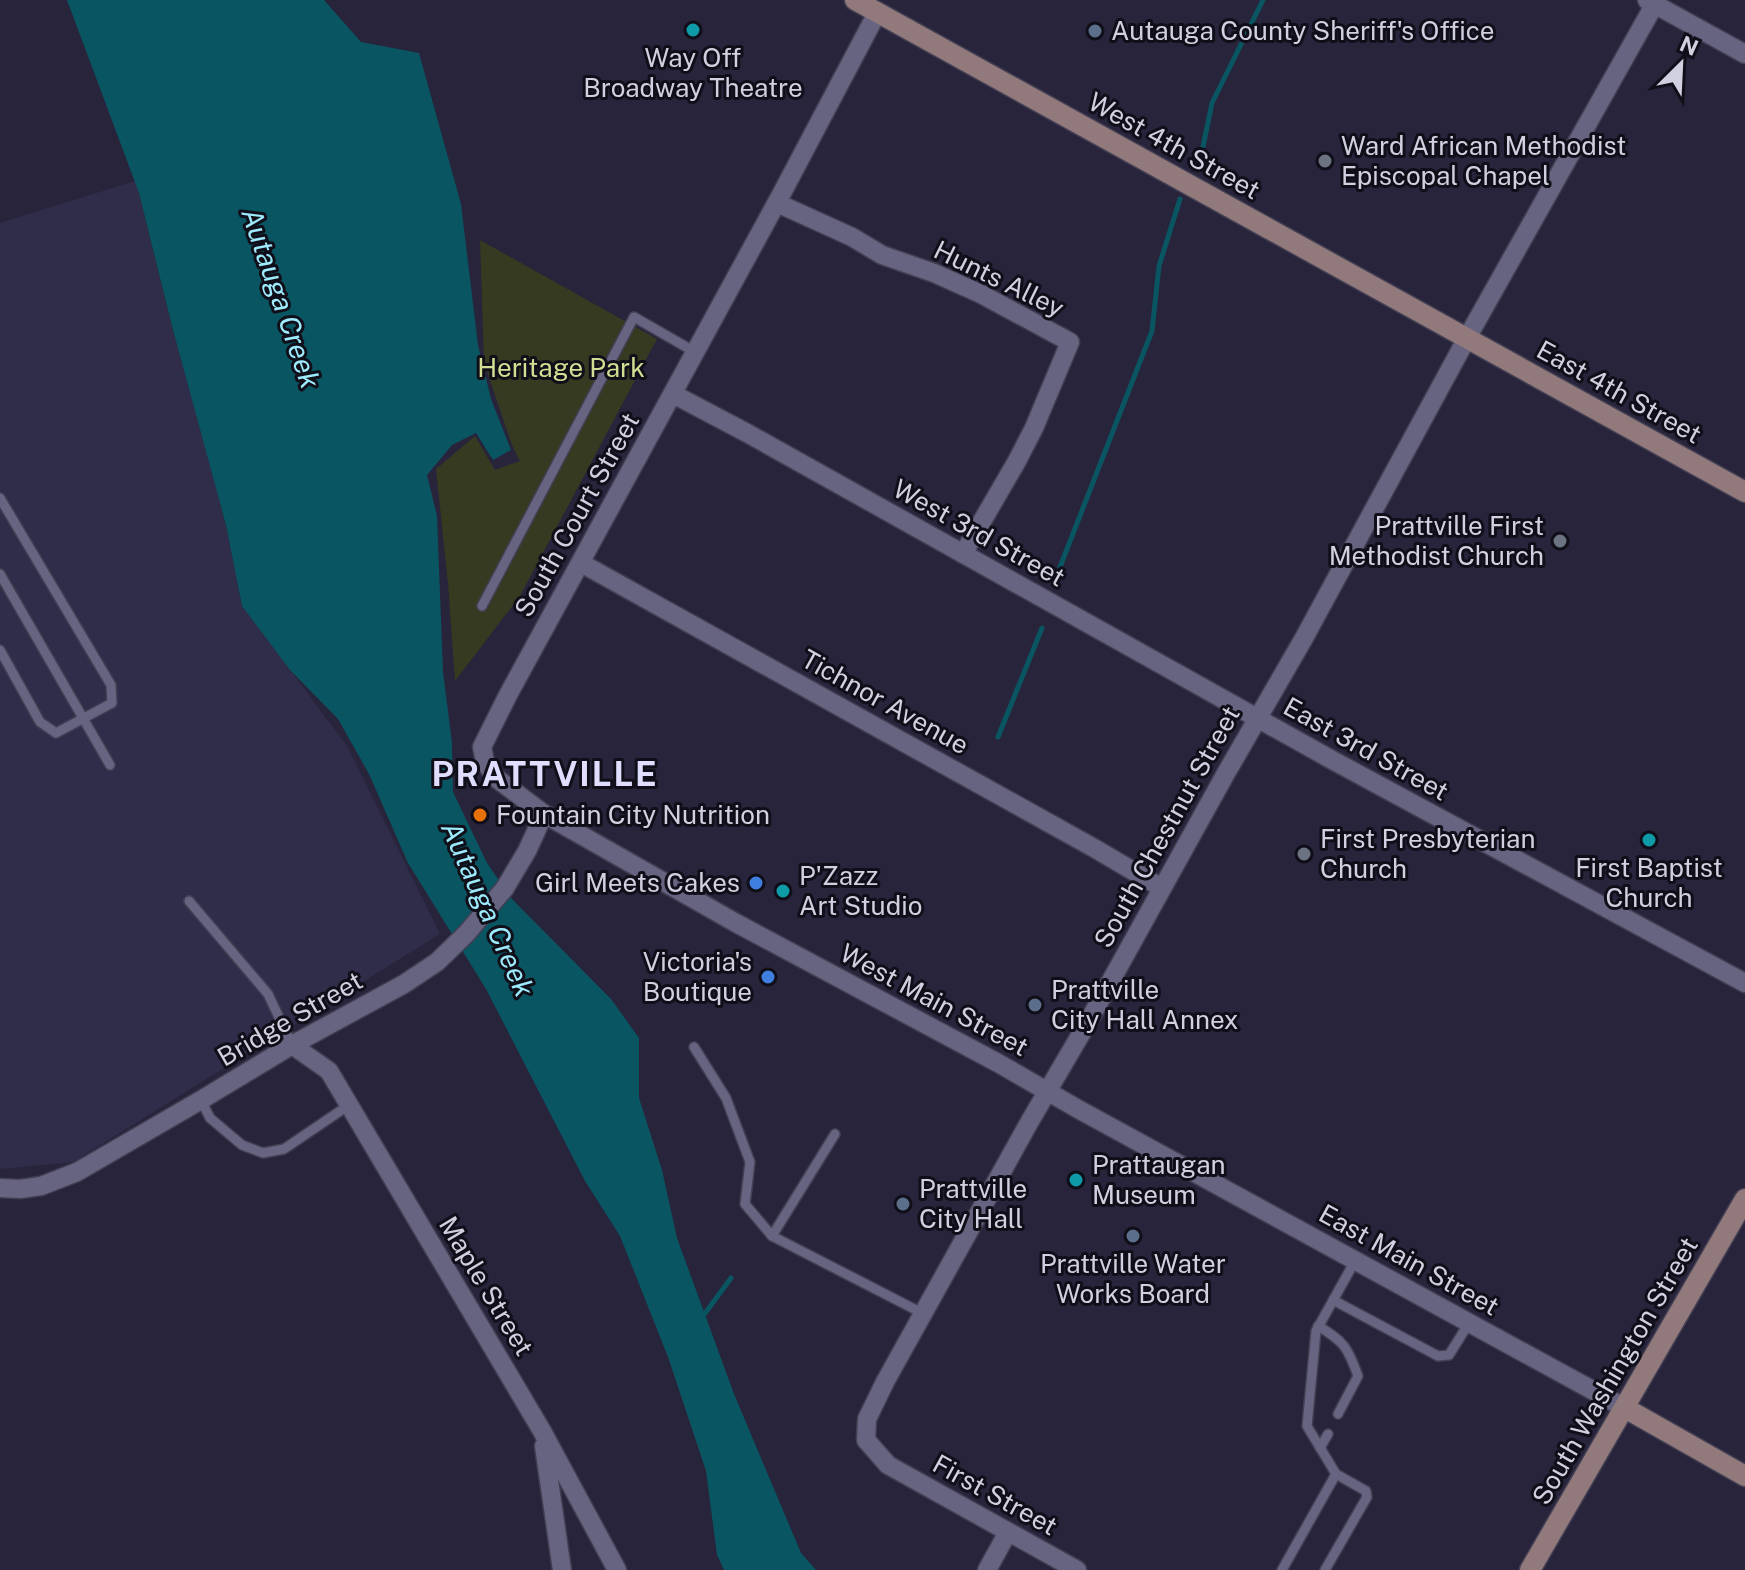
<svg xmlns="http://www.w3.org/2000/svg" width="1745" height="1570" font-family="'Public Sans',sans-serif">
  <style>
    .built { fill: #302d4b }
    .green { fill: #363a20 }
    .water { fill: #0a5562 }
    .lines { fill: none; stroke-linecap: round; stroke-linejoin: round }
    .stream { stroke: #0a5562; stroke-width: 5 }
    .lane-casing { stroke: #423f53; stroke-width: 12 }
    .street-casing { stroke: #423f53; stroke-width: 21 }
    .secondary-casing { stroke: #423f53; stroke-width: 23 }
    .lane { stroke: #666480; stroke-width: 9 }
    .street { stroke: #666480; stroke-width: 18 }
    .secondary { stroke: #92797b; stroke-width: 20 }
    .culture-dot { fill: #0f9aa8; stroke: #100f19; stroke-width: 3 }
    .service-dot { fill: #5c6f8a; stroke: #100f19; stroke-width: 3 }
    .worship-dot { fill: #6b7280; stroke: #100f19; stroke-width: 3 }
    .food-dot { fill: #e8710a; stroke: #100f19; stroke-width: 3 }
    .shop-dot { fill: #3f7fe0; stroke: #100f19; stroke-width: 3 }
    .labels { text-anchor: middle; stroke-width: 6; stroke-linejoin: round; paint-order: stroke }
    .poi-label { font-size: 26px; fill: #d1d0e0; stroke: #100f19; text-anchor: start }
    .street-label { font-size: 26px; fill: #d1d0e0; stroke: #100f19 }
    .park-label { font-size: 26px; fill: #d3de92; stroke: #100f19 }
    .water-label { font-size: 28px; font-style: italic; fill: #9debfc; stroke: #100f19 }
    .district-label { font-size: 34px; font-weight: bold; letter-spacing: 2px; fill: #e0defe; stroke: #100f19 }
  </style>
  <rect width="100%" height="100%" fill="#27243b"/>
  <path class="built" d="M 135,181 L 139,193 L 173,330 L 226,525 L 242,606 L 347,746 L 440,934 L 73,1162 L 0,1169 L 0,223 Z"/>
  <path class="green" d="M 480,240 L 657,339 L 520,596 L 455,681 L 448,584 L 436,469 L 475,436 L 495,470 L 520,461 L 512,445 L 484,363 Z"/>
  <path class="water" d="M 67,0 L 324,0 L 361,42 L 419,53 L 461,204 L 478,345 L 491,399 L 511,450 L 493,460 L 476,433 L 452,445 L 427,475 L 437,516 L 443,672 L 452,743 L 453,792 L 487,863 L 511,898 L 611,999 L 639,1038 L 639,1098 L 662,1170 L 677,1238 L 734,1394 L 801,1553 L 816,1570 L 724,1570 L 717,1555 L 706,1471 L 668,1357 L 620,1236 L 585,1181 L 486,989 L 408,863 L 369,774 L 338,719 L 290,670 L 242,606 L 226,525 L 173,330 L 139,193 Z"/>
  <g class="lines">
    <g class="stream">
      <path d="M 1200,161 L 1212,103 L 1263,0"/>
      <path d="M 1060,567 L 1152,331 L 1159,266 L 1180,199"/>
      <path d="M 998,737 L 1042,628"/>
      <path d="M 703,1316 L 731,1278"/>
    </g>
    <defs>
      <g id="lane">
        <path d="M 0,498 L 111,685 L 112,703 L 56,733 L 40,722 L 0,650"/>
        <path d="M 0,574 L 110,765"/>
        <path d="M 482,606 L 634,317 L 695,352"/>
        <path d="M 189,901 L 268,994 L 292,1045"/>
        <path d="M 694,1047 L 726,1098 L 750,1162 L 745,1204 L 772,1236 L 924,1314"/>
        <path d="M 201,1100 L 210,1118 L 242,1145 L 263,1153 L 284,1149 L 349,1105"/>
        <path d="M 772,1236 L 835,1134"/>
        <path d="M 1333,1300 L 1438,1356 L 1449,1355 L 1469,1323"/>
        <path d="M 1318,1326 C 1344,1341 1348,1348 1358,1376 L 1338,1414"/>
        <path d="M 1320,1448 L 1328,1434"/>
        <path d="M 1282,1570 L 1336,1474"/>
        <path d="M 1325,1570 L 1367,1497 L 1366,1491 L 1336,1474 L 1307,1426 L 1316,1331 L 1355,1261"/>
      </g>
      <g id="street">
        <path d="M 1647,0 L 1745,54"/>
        <path d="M 877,13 L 783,191 L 508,695 L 482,747 L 485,762 L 496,778 L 544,814 L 736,923 L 998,1063 L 1078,1109 L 1625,1408"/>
        <path d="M 777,203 L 852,237 L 882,255 L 934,273 L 981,294 L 1070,342 L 1034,428 L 1017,461 L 963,554"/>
        <path d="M 673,394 L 747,433 L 1334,761 L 1745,983"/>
        <path d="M 581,563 L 1094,848 L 1162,888"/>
        <path d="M 292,1045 L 329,1071 L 542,1431 L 617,1570"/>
        <path d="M 0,1188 L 20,1189 L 41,1186 L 77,1172 L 201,1100 L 292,1045 L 404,984 L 437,962 L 466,934 L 505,888 L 527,851 L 544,814"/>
        <path d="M 544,1446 L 562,1570"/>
        <path d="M 987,1570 L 1008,1532"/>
        <path d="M 1077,1570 L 888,1465 L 866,1440 L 867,1419 L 885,1382 L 1030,1121 L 1088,1022 L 1225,775 L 1304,638 L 1467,338 L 1657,0"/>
      </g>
      <g id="secondary">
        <path d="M 855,0 L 1745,492"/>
        <path d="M 1625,1408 L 1745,1476"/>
        <path d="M 1530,1570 L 1745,1199"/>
      </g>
    </defs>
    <use href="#lane" class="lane-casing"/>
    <use href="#street" class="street-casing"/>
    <use href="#secondary" class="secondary-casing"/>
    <use href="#lane" class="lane"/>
    <use href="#street" class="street"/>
    <use href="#secondary" class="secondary"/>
  </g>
  <g class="culture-dot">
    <circle cx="693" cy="30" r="8"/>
    <circle cx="1649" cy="840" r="8"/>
    <circle cx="783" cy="891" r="8"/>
    <circle cx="1076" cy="1180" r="8"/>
  </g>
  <g class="service-dot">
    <circle cx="1095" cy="31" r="8"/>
    <circle cx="1035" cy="1005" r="8"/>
    <circle cx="903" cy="1204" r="8"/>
    <circle cx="1133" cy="1236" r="8"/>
  </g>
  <g class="worship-dot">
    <circle cx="1325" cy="161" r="8"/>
    <circle cx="1560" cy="541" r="8"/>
    <circle cx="1304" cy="854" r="8"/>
  </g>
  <circle class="food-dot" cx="480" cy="815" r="8"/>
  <g class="shop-dot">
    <circle cx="756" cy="883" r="8"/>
    <circle cx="768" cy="977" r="8"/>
  </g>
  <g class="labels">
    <g class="poi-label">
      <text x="1111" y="40">Autauga County Sheriff's Office</text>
      <text x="693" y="67" text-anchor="middle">Way Off<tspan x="693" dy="30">Broadway Theatre</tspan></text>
      <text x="1341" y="155">Ward African Methodist<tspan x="1341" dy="30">Episcopal Chapel</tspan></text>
      <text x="1544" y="535" text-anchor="end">Prattville First<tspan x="1544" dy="30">Methodist Church</tspan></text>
      <text x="496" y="824">Fountain City Nutrition</text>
      <text x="1320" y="848">First Presbyterian<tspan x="1320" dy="30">Church</tspan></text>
      <text x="1649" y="877" text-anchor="middle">First Baptist<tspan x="1649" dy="30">Church</tspan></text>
      <text x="799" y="885">P'Zazz<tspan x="799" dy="30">Art Studio</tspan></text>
      <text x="740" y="892" text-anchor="end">Girl Meets Cakes</text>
      <text x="752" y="971" text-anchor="end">Victoria's<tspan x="752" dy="30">Boutique</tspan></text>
      <text x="1051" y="999">Prattville<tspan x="1051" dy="30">City Hall Annex</tspan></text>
      <text x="1092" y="1174">Prattaugan<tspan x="1092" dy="30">Museum</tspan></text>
      <text x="919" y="1198">Prattville<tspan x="919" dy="30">City Hall</tspan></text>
      <text x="1133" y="1273" text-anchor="middle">Prattville Water<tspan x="1133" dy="30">Works Board</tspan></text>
    </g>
    <g class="street-label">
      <text transform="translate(1174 146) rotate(29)" y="9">West 4th Street</text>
      <text transform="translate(999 279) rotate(26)" y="9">Hunts Alley</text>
      <text transform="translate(1619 392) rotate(29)" y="9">East 4th Street</text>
      <text transform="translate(577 515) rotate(-61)" y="9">South Court Street</text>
      <text transform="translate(979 533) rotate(29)" y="9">West 3rd Street</text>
      <text transform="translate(885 702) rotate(29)" y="9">Tichnor Avenue</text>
      <text transform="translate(1366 749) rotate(29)" y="9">East 3rd Street</text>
      <text transform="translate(1167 827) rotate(-61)" y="9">South Chestnut Street</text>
      <text transform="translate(934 1000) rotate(28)" y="9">West Main Street</text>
      <text transform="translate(290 1019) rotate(-30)" y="9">Bridge Street</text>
      <text transform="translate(1409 1260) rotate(29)" y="9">East Main Street</text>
      <text transform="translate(486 1286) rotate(59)" y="9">Maple Street</text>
      <text transform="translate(1615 1371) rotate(-60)" y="9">South Washington Street</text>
      <text transform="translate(995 1495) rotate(29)" y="9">First Street</text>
    </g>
    <g class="park-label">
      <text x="561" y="377">Heritage Park</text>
    </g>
    <g class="water-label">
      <text transform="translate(281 298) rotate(71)" y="10">Autauga Creek</text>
      <text transform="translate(488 909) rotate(66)" y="10">Autauga Creek</text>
    </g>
    <g class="district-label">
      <text x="545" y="786">PRATTVILLE</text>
    </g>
  </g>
  <g transform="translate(1681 64) rotate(24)" stroke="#100f19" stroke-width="6" paint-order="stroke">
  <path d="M0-6L14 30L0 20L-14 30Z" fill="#d1d0e0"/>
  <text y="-12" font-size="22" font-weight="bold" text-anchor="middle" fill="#d1d0e0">N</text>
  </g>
</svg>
